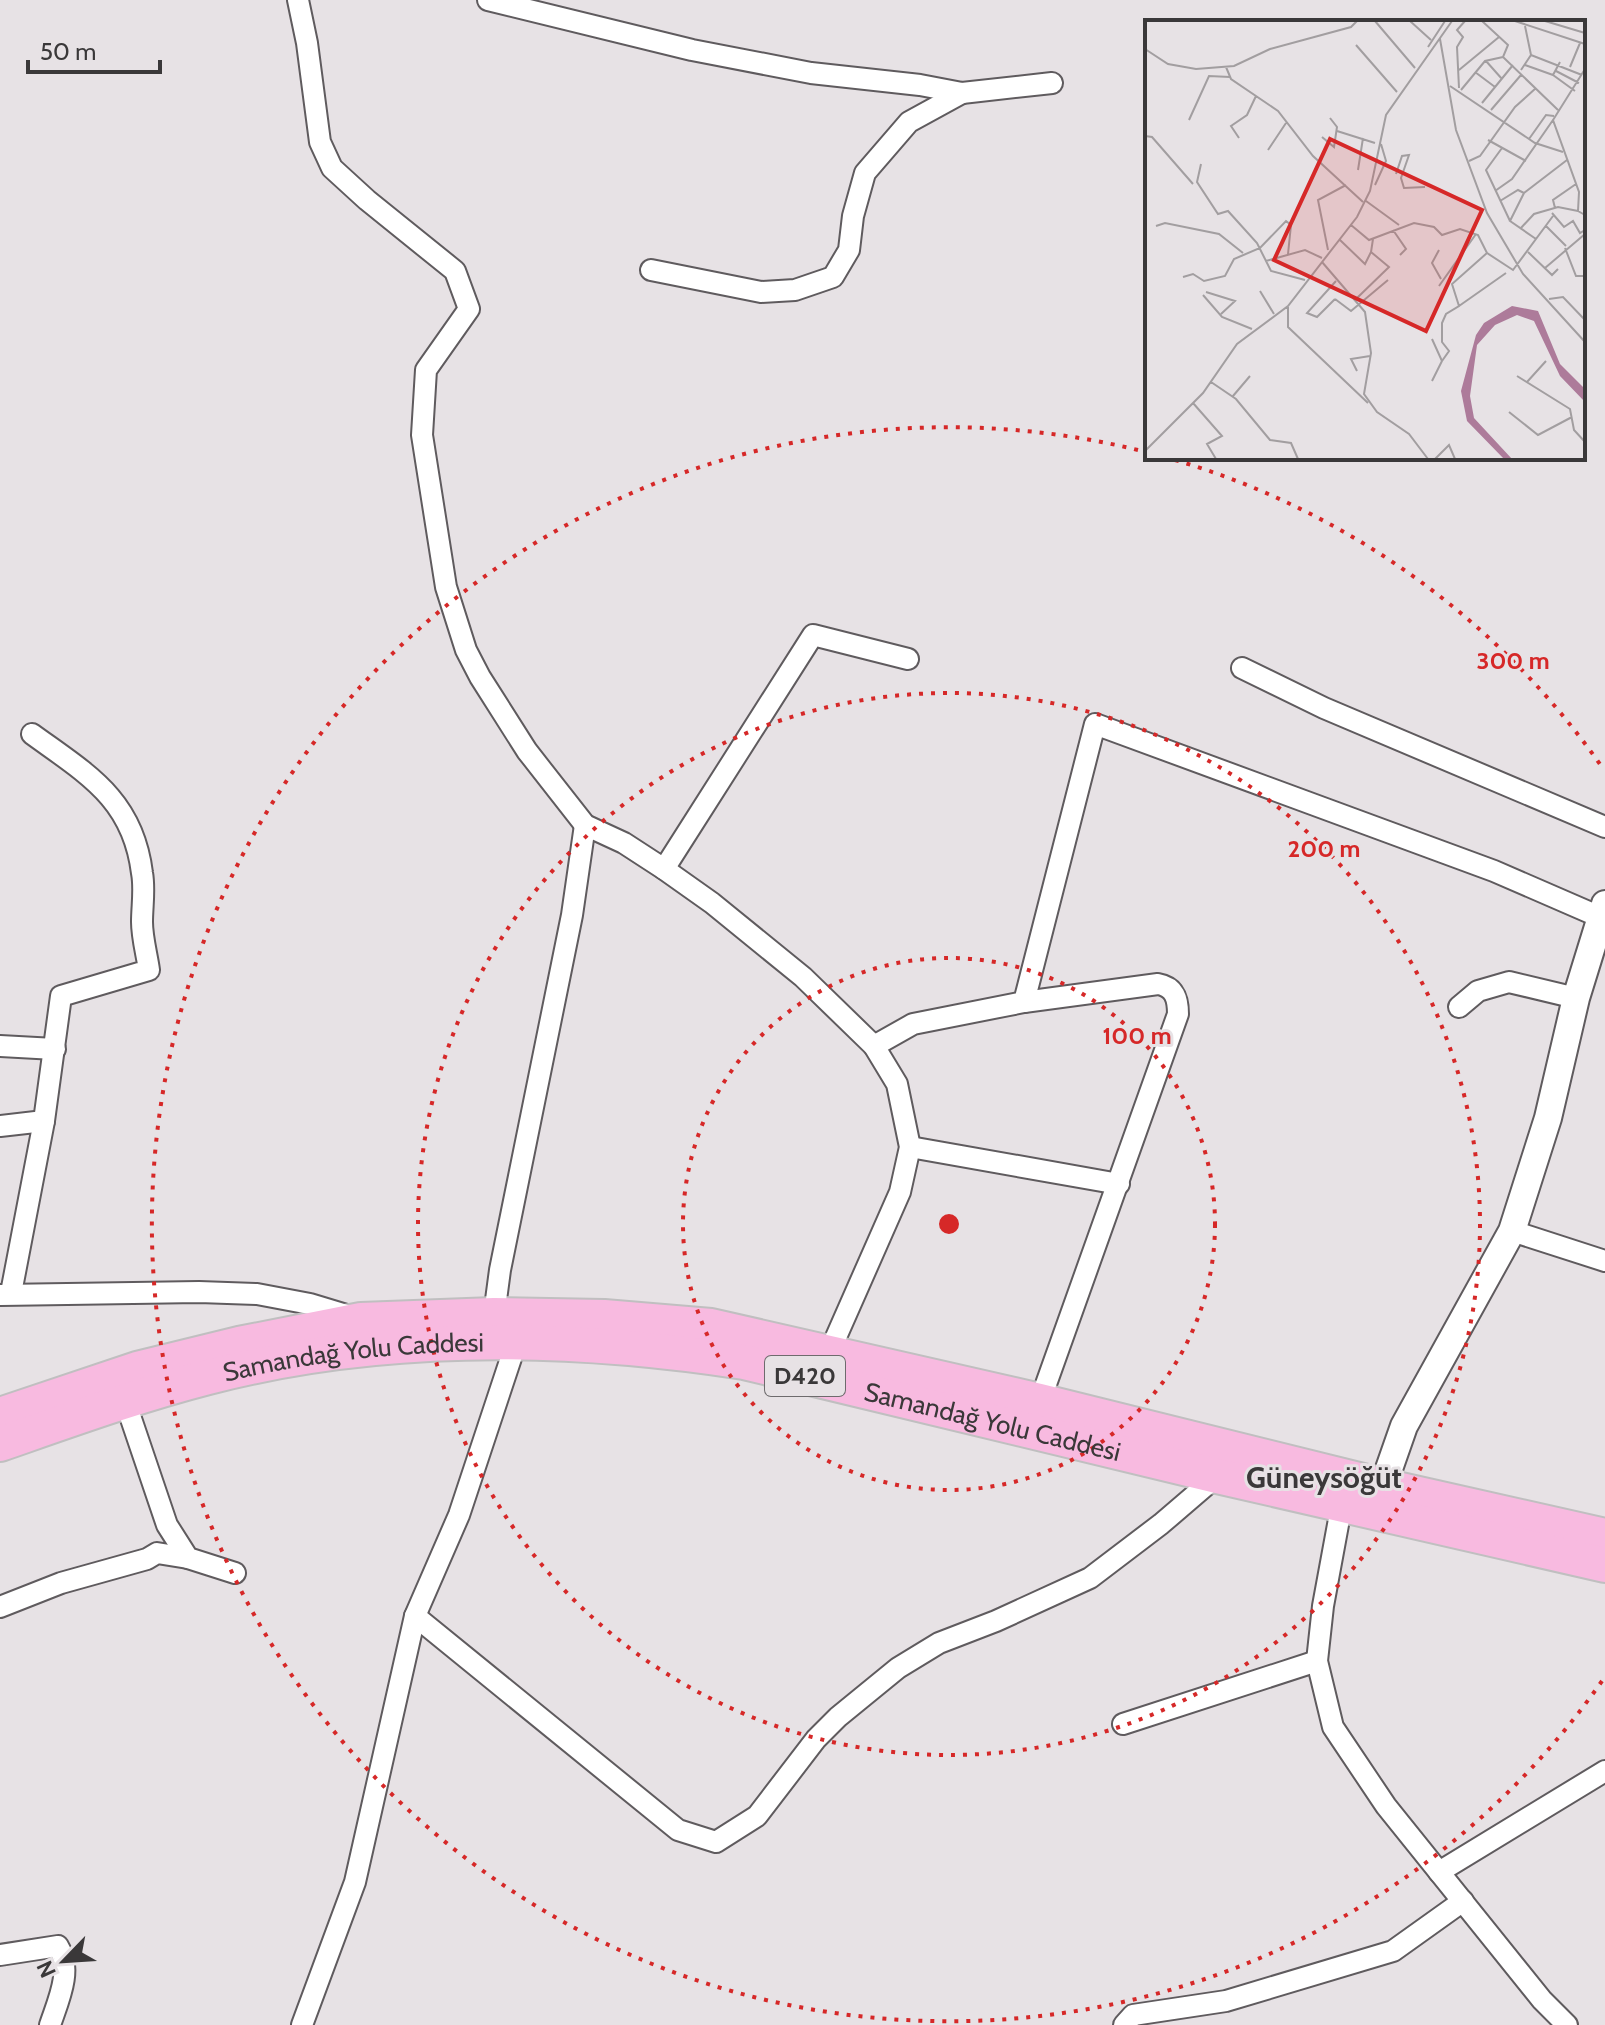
<svg xmlns="http://www.w3.org/2000/svg" width="1605" height="2025" font-family="Cabin,sans-serif">
  <style>
    .lines { fill: none; stroke-linecap: round; stroke-linejoin: round }
    .minor-casing { stroke: #5f5b5e; stroke-width: 24 }
    .tertiary-casing { stroke: #5f5b5e; stroke-width: 30 }
    .trunk-casing { stroke: #c0bfc0; stroke-width: 38 }
    .minor { stroke: #fff; stroke-width: 20 }
    .tertiary { stroke: #fff; stroke-width: 26 }
    .trunk { stroke: #f8bae0; stroke-width: 34 }
    .ring { fill: none; stroke: #d62828; stroke-width: 4; stroke-dasharray: 4 8 }
    .labels { text-anchor: middle; stroke-width: 6; stroke-linejoin: round; paint-order: stroke }
    .shield { fill: #e7e2e5; stroke: #6e6b6d; stroke-width: 2 }
    .shield-label { font-size: 24px; font-weight: bold; fill: #3a3839 }
    .street-label { font-size: 26px; fill: #3a3839; stroke: #e7e2e5 }
    .quarter-label { font-size: 30px; font-weight: bold; fill: #3a3839; stroke: #e7e2e5 }
    .inset-road { fill: none; stroke: #a29ea0; stroke-width: 2 }
    .view { fill: #d62828; fill-opacity: 0.15; stroke: #d62828; stroke-width: 4 }
    .inset-edge { fill: none; stroke: #3a3839; stroke-width: 4 }
    .centre { fill: #d62828; stroke: #e7e2e5; stroke-width: 4 }
    .ring-label { font-size: 24px; text-anchor: middle; font-weight: bold; fill: #d62828; stroke: #e7e2e5; stroke-width: 6; stroke-linejoin: round; paint-order: stroke }
  </style>
  <rect width="100%" height="100%" fill="#e7e2e5"/>
  <g class="lines">
    <defs>
      <g id="minor">
        <path d="M 298,0 L 307,43 L 320,142 L 332,168 L 367,200 L 455,271 L 469,309 L 426,370 L 422,435 L 446,587 L 466,650 L 480,677 L 527,751 L 585,825 L 624,843 L 664,869 L 712,903 L 803,977 L 874,1046 L 897,1084 L 910,1147 L 900,1192 L 829,1353"/>
        <path d="M 488,0 L 692,50 L 811,73 L 920,85 L 962,93 L 1052,83"/>
        <path d="M 651,270 L 761,292 L 795,290 L 833,277 L 849,250 L 853,216 L 865,173 L 909,122 L 962,93"/>
        <path d="M 1242,668 L 1324,708 L 1605,827"/>
        <path d="M 664,869 L 813,635 L 908,659"/>
        <path d="M 1024,1002 L 1158,984 C 1175,987 1178,999 1178,1014 L 1040,1401"/>
        <path d="M 1459,1007 L 1478,991 L 1509,982 L 1576,998"/>
        <path d="M 0,1046 L 55,1049"/>
        <path d="M 874,1046 L 913,1024 L 1024,1002 L 1095,724 L 1494,871 L 1600,917"/>
        <path d="M 0,1126 L 44,1121"/>
        <path d="M 910,1147 L 1119,1184"/>
        <path d="M 1512,1231 L 1605,1261"/>
        <path d="M 11,1293 L 44,1121 L 61,996 L 149,970 C 147,955 142,938 142,922 C 142,906 145,889 142,873 C 133,799 87,774 32,734"/>
        <path d="M 1,1295 L 199,1292 L 257,1294 L 310,1304 L 353,1317"/>
        <path d="M 494,1315 L 500,1270 L 572,915 L 585,825"/>
        <path d="M 125,1401 L 167,1525 L 188,1558 L 235,1573"/>
        <path d="M 1342,1503 L 1323,1606 L 1317,1661 L 1333,1727 L 1386,1806 L 1542,2000 L 1567,2025"/>
        <path d="M 0,1607 L 61,1583 L 147,1559 L 157,1553 L 188,1558"/>
        <path d="M 415,1616 L 678,1830 L 716,1842 L 757,1816 L 816,1739 L 838,1717 L 898,1668 L 939,1643 L 996,1621 L 1090,1578 L 1161,1524 L 1217,1476"/>
        <path d="M 1123,1724 L 1317,1661"/>
        <path d="M 1439,1872 L 1605,1771"/>
        <path d="M 0,1955 L 58,1946 C 73,1970 58,2001 50,2025"/>
        <path d="M 302,2025 L 355,1882 L 415,1616 L 459,1515 L 516,1343"/>
        <path d="M 1124,2025 L 1133,2015 L 1226,2001 L 1393,1951 L 1463,1901"/>
      </g>
      <path id="tertiary" d="M 1383,1486 L 1404,1426 L 1512,1231 L 1548,1118 L 1576,998 L 1605,904"/>
      <g id="trunk">
        <path d="M 0,1415 L 137,1369 L 239,1344 L 361,1320 L 494,1315 L 604,1317 L 711,1326 L 1040,1401 L 1383,1486 L 1605,1536"/>
        <path id="s1" d="M 0,1444 C 69,1420 138,1395 208,1377 C 382,1332 567,1335 744,1362 L 1217,1476 L 1605,1565"/>
      </g>
    </defs>
    <use href="#minor" class="minor-casing"/>
    <use href="#tertiary" class="tertiary-casing"/>
    <use href="#trunk" class="trunk-casing"/>
    <use href="#minor" class="minor"/>
    <use href="#tertiary" class="tertiary"/>
    <use href="#trunk" class="trunk"/>
  </g>
  <g class="ring">
    <circle cx="949" cy="1224" r="266"/>
    <circle cx="949" cy="1224" r="531"/>
    <path d="M1602 1681A797 797 0 1 1 1142 451M1175 460A797 797 0 0 1 1602 767"/>
  </g>
  <g class="labels">
    <rect class="shield" x="765" y="1356" width="80" height="40" rx="6"/>
    <g class="shield-label">
      <text x="805" y="1384">D420</text>
    </g>
    <g class="street-label">
      <text dy="9" stroke="none"><textPath href="#s1" startOffset="366">Samandağ Yolu Caddesi</textPath></text>
      <text dy="9" stroke="none"><textPath href="#s1" startOffset="1014">Samandağ Yolu Caddesi</textPath></text>
    </g>
    <g class="quarter-label">
      <text x="1324" y="1488">Güneysöğüt</text>
    </g>
  </g>
  <g transform="translate(1145 20)">
    <rect width="440" height="440" fill="#e7e2e5"/>
    <path d="M 367,286 L 393,291 L 415,344 L 440,369 L 440,382 L 415,356 L 389,301 L 372,295 L 350,305 L 332,325 L 325,376 L 329,398 L 367,439 L 359,439 L 322,401 L 316,371 L 331,315 L 339,303 Z" fill="#ad7b9a"/>
    <path class="inset-road" d="M 230,1 L 270,48M 265,1 L 286,20M 337,1 L 363,25 L 358,37 L 413,90M 370,1 L 440,24M 400,1 L 440,13M 380,6 L 386,35M 295,19 L 311,110 L 342,193 L 378,254 L 440,322M 211,25 L 252,72M 283,27 L 300,1M 0,29 L 23,44 L 51,49 L 89,46 L 125,29 L 206,7 L 212,1M 341,41 L 357,59M 415,42 L 408,55 L 430,71M 380,45 L 408,55M 81,47 L 86,59 L 133,91 L 168,136 L 218,182M 425,47 L 435,23M 440,49 L 408,100 L 434,172 L 433,191 L 440,195M 314,50 L 354,17M 376,50 L 386,35 L 437,55M 411,51 L 434,63M 330,52 L 350,67M 305,66 L 390,123 L 418,132M 314,68 L 312,27 L 318,17 L 312,10 L 320,1M 316,70 L 340,41 L 358,37M 337,83 L 368,45M 346,90 L 376,55M 44,100 L 64,56 L 85,57M 192,111 L 230,123M 0,116 L 7,117 L 48,164M 177,117 L 189,127 L 192,107 L 185,98M 94,118 L 86,106 L 102,95 L 111,76M 384,119 L 401,95 L 409,96M 343,120 L 381,141M 357,128 L 341,150 L 365,201M 123,130 L 141,103M 324,141 L 335,136 L 370,87 L 391,68M 56,144 L 52,162 L 73,194 L 83,191 L 112,223 L 126,251 L 160,260M 213,150 L 218,118M 251,154 L 257,136 L 264,135 L 256,158 L 259,168 L 280,167M 230,165 L 241,141 L 236,124M 350,171 L 367,159 L 408,100M 221,181 L 254,205M 355,181 L 373,170 L 379,173M 410,188 L 408,180 L 431,164M 407,193 L 419,207 L 428,201 L 435,213 L 440,210M 206,205 L 224,220 L 269,203 L 289,207 L 297,215 L 315,209 L 333,215 L 342,233M 11,206 L 20,203 L 74,214 L 98,233M 401,206 L 421,226M 375,209 L 389,194 L 413,187 L 433,191M 248,210 L 261,229 L 255,235M 391,219 L 365,201 L 379,173 L 422,140M 195,220 L 220,244 L 226,232M 420,228 L 431,256 L 440,256M 183,230 L 173,180 L 201,165M 294,230 L 287,243 L 296,259M 383,232 L 407,255 L 413,249M 121,241 L 160,230 L 177,238M 177,242 L 220,292 L 226,333 L 219,374 L 232,392 L 264,414 L 283,439M 400,248 L 440,214M 38,257 L 48,254 L 59,261 L 80,256 L 89,239 L 115,228 L 141,201 L 146,205 L 143,234M 294,266 L 331,214M 115,271 L 129,294M 61,272 L 90,281 L 76,294M 58,275 L 77,297 L 107,309M 212,278 L 244,247 L 226,232 L 228,219M 190,279 L 172,297 L 162,293 L 191,261M 190,279 L 206,291 L 243,260M 404,279 L 418,277 L 440,300M 314,286 L 361,253M 143,287 L 143,307 L 223,383M 287,319 L 297,341 L 287,361M 297,341 L 304,331 L 297,322 L 297,303 L 301,294 L 314,286 L 307,264 L 342,233 L 368,250 L 408,196M 212,351 L 206,339 L 225,336M 372,356 L 425,389 L 429,410 L 440,422M 66,362 L 91,379 L 125,420 L 146,423 L 153,439M 382,362 L 401,341M 88,376 L 105,356M 48,383 L 77,416 L 62,424 L 71,439M 364,392 L 393,415 L 427,397M 0,431 L 58,373 L 92,324 L 143,286 L 212,197 L 225,171 L 241,95 L 307,1M 290,439 L 304,425 L 310,439"/>
    <path class="view" d="M 185,119 L 337,190 L 281,311 L 129,240 Z"/>
    <rect width="440" height="440" class="inset-edge"/>
  </g>
  <circle cx="949" cy="1224" r="12" class="centre"/>
  <g class="ring-label">
    <text x="1513" y="669">300 m</text>
    <text x="1324" y="857">200 m</text>
    <text x="1137" y="1044">100 m</text>
  </g>
  <g transform="translate(64 1961) rotate(245)" stroke="#e7e2e5" stroke-width="6" paint-order="stroke">
  <path d="M0-6L14 30L0 20L-14 30Z" fill="#3a3839"/>
  <text y="-12" font-size="22" font-weight="bold" text-anchor="middle" fill="#3a3839">N</text>
  </g>
  <path d="M28 60v12h132v-12" fill="none" stroke="#3a3839" stroke-width="4"/>
  <text x="40" y="60" font-size="24" fill="#3a3839" stroke="#e7e2e5" stroke-width="6" paint-order="stroke">50 m</text>
</svg>
